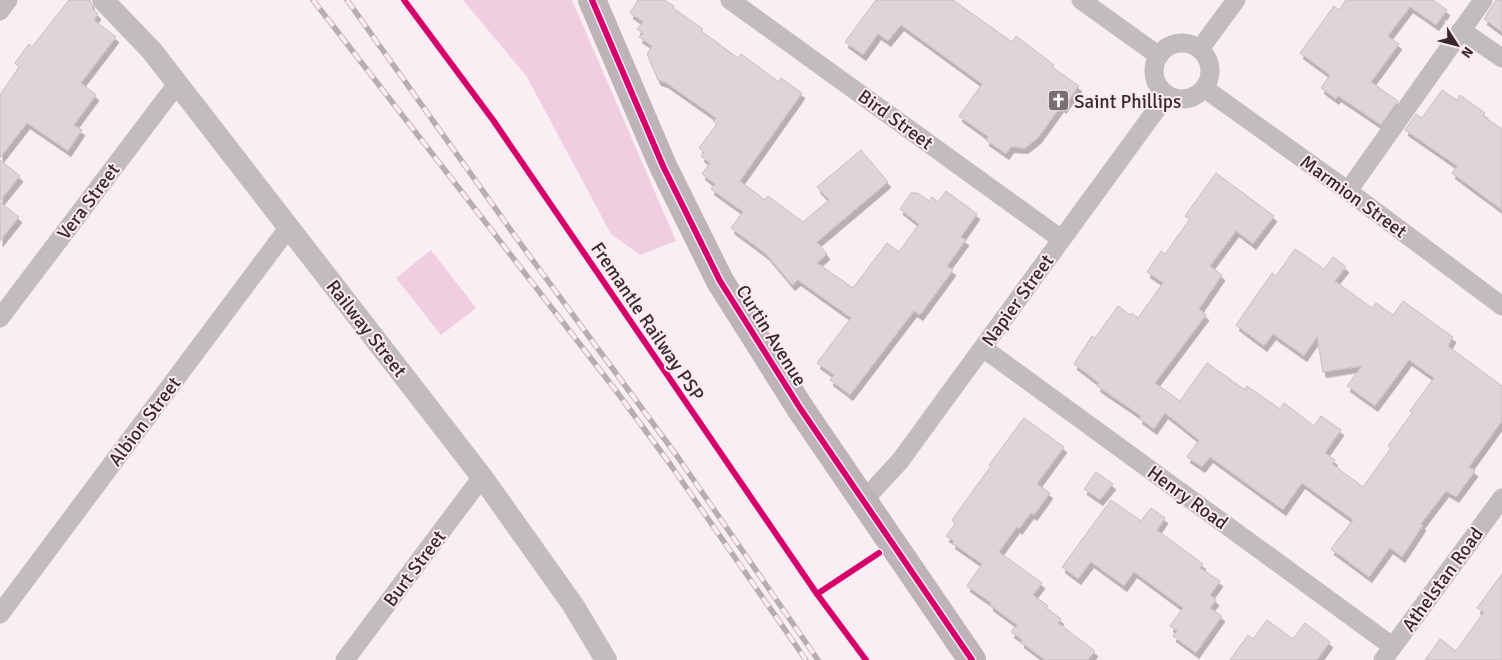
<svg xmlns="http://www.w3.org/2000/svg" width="1502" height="660" font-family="Signika,sans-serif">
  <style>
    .green { fill: #f0cede }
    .building { fill: #dfd4d9; stroke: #c8bdc2; filter: url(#shadow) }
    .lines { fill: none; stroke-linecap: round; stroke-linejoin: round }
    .minor { stroke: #c1bcbe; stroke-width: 19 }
    .tertiary { stroke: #c1bcbe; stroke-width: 22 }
    .primary { stroke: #bcb4b8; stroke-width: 28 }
    .rail-casing { stroke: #b6aeb2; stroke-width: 5.5 }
    .rail { stroke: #fdeaf2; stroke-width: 4; stroke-dasharray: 11; stroke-linecap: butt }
    .cycleway-casing { stroke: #fdeaf2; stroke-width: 9 }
    .cycleway { stroke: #d6006c; stroke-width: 6 }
    .labels { text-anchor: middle; stroke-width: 4; stroke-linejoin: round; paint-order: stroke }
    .poi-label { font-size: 19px; fill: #362a2f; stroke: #fdeaf2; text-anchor: start }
    .street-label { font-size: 19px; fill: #362a2f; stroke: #fdeaf2 }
  </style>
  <defs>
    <filter id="shadow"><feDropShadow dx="3" dy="5.5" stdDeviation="0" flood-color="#0004"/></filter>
  </defs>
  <rect width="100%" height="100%" fill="#f9eef3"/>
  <g class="green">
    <path d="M 463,0 L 572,0 L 676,241 L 640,255 L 611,234 L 527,77 Z"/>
    <path d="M 431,250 L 476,308 L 441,335 L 396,278 Z"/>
  </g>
  <g class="building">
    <path d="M 69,0 L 90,0 L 93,9 L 98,14 L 94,20 L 116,37 L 81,83 L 96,95 L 74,125 L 82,130 L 68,151 L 27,123 L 0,158 L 0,95 L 19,67 L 15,63 L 29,44 L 32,47 Z"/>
    <path d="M 638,0 L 664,0 L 674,6 L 673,8 L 703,29 L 701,31 L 738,58 L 741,54 L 779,82 L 781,78 L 802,93 L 740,181 L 765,200 L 768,196 L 803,222 L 829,200 L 817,187 L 861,150 L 888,182 L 817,242 L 827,254 L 817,263 L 853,288 L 887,243 L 899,252 L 919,224 L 900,209 L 911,193 L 918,193 L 929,201 L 932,197 L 938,202 L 946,191 L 977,214 L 961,237 L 966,240 L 947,266 L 953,270 L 945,281 L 920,315 L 914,311 L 850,395 L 830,380 L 834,375 L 817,363 L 851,318 L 798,280 L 792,285 L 766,254 L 731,228 L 743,212 L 711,189 L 715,184 L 702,174 L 710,163 L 701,156 L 704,152 L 699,148 L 717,124 L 713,121 L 716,118 L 665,82 L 658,80 L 647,54 L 652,46 L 639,37 L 643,33 L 637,29 L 643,22 L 630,13 Z"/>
    <path d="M 876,0 L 953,0 L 1012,42 L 1016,36 L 1054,65 L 1052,67 L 1079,86 L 1063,108 L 1061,106 L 1038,138 L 1025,148 L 1011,147 L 1006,154 L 986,140 L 988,137 L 959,116 L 982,84 L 901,25 L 888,41 L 878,34 L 863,55 L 845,42 Z"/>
    <path d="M 1346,0 L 1433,0 L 1447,10 L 1436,25 L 1410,7 L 1388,36 L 1399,44 L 1371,82 L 1398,101 L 1381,125 L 1338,96 L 1336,99 L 1321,88 L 1330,75 L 1300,53 L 1334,6 L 1339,10 Z"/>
    <path d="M 1496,0 L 1502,0 L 1502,32 L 1484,19 Z"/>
    <path d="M 1442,90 L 1457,100 L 1460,95 L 1485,113 L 1483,116 L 1502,129 L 1502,210 L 1452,173 L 1457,166 L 1405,130 L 1416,114 L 1422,118 Z"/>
    <path d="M 0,160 L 20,176 L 0,201 Z"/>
    <path d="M 1216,173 L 1274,216 L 1253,244 L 1236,231 L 1210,266 L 1222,275 L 1199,309 L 1206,315 L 1155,383 L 1180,401 L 1207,363 L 1245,390 L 1247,386 L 1280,409 L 1284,403 L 1314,426 L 1321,416 L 1341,430 L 1325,453 L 1335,460 L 1332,464 L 1363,487 L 1391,448 L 1388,446 L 1412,413 L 1410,411 L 1434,378 L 1409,360 L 1375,406 L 1347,386 L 1362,366 L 1323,372 L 1317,337 L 1304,356 L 1273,334 L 1264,346 L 1236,325 L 1272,273 L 1276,276 L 1295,249 L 1324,269 L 1333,257 L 1346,267 L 1335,281 L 1372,308 L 1376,303 L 1393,315 L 1403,301 L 1453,337 L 1448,346 L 1502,386 L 1502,421 L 1469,467 L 1475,471 L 1456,497 L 1446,491 L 1421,524 L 1423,525 L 1402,557 L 1390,548 L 1369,577 L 1331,549 L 1353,520 L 1302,483 L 1283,510 L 1210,457 L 1202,467 L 1187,457 L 1199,440 L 1165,413 L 1154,429 L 1139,418 L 1141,416 L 1097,386 L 1099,383 L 1074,364 L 1092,336 L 1095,338 L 1118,306 L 1130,315 L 1132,313 L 1138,318 L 1163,283 L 1147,272 L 1161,251 L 1165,254 L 1190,219 L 1185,216 Z"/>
    <path d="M 0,202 L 19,217 L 0,241 Z"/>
    <path d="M 1024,418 L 1064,447 L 1037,484 L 1050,493 L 1034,515 L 1031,513 L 1019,529 L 1017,527 L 999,552 L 1042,583 L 1033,595 L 1048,606 L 1046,608 L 1061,619 L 1058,623 L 1095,651 L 1088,660 L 1045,660 L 1021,642 L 1022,640 L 1011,632 L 1017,625 L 990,605 L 991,603 L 967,586 L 982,564 L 952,543 L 954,541 L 946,536 L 955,524 L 952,520 L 991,466 L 989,465 Z"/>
    <path d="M 1096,472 L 1113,484 L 1100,500 L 1084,489 Z"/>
    <path d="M 1111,500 L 1141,521 L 1151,508 L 1165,518 L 1157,530 L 1203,564 L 1200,568 L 1220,581 L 1210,595 L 1216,600 L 1210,608 L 1222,616 L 1196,653 L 1173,636 L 1177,631 L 1170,626 L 1183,608 L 1134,572 L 1124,586 L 1091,562 L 1078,579 L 1062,567 Z"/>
    <path d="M 1502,574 L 1502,660 L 1425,660 L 1440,639 L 1456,651 L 1484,612 L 1477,608 Z"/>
    <path d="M 1267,620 L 1293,639 L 1305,623 L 1330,642 L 1317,660 L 1230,660 L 1248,635 L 1253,639 Z"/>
  </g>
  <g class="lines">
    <g class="minor">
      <path d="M 730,0 L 1061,239"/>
      <path d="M 1081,0 L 1159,56"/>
      <path d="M 0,11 L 8,0"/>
      <path d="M 1461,30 L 1502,58"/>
      <circle cx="1182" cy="71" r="28"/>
      <path d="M 1200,49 L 1236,0"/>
      <path d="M 1204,88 L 1348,191 L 1502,306"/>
      <path d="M 1348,191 L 1483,0"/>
      <path d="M 0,318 L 177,84"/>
      <path d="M 983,348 L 1392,646"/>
      <path d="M 863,501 L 900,461 L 1167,95"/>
      <path d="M 0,614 L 289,227"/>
      <path d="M 345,660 L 482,477"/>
      <path d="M 1383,660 L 1502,498"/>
    </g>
    <path class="tertiary" d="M 103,0 L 152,51 L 482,477 L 573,605 L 606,660"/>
    <path class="primary" d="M 592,0 L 663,166 L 720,281 L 800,408 L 972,660"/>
    <defs>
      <g id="rail">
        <path d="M 313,0 L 617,392 L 670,464 L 806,660"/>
        <path d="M 347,0 L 520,243 L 677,456 L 818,660"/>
      </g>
    </defs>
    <use href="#rail" class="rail-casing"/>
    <use href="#rail" class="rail"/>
    <defs>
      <g id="cycleway">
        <path d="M 404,0 L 493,120 L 817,594 L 866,660"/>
        <path d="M 592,0 L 663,166 L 720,281 L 800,408 L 972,660"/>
        <path d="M 817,594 L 879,553"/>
      </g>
    </defs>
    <use href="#cycleway" class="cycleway-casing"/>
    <use href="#cycleway" class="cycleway"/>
  </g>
  <defs>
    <symbol id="church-square" viewBox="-11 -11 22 22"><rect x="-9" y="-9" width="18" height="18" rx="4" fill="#7a6f74" stroke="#fdeaf2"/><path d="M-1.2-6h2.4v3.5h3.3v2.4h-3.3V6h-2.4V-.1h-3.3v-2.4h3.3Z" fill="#fff"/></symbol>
  </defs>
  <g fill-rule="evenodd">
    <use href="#church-square" x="1046" y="88" width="25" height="25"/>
  </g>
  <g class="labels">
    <g class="poi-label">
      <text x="1074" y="108">Saint Phillips</text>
    </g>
    <g class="street-label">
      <text transform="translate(896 119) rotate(36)" y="7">Bird Street</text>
      <text transform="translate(1354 196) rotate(36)" y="7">Marmion Street</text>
      <text transform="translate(88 201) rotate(-53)" y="7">Vera Street</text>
      <text transform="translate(1017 300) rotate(-54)" y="7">Napier Street</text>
      <text transform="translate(648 321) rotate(56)" y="7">Fremantle Railway PSP</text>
      <text transform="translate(367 328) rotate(52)" y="7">Railway Street</text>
      <text transform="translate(772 335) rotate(58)" y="7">Curtin Avenue</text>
      <text transform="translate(144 421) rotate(-53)" y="7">Albion Street</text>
      <text transform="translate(1188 497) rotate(36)" y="7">Henry Road</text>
      <text transform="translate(414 568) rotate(-53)" y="7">Burt Street</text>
      <text transform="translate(1442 579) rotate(-54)" y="7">Athelstan Road</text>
    </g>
  </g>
  <g transform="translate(1457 45) rotate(126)" stroke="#fdeaf2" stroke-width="4" paint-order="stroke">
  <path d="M0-4L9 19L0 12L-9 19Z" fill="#362a2f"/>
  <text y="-8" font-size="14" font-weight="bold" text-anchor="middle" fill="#362a2f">N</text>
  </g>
</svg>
